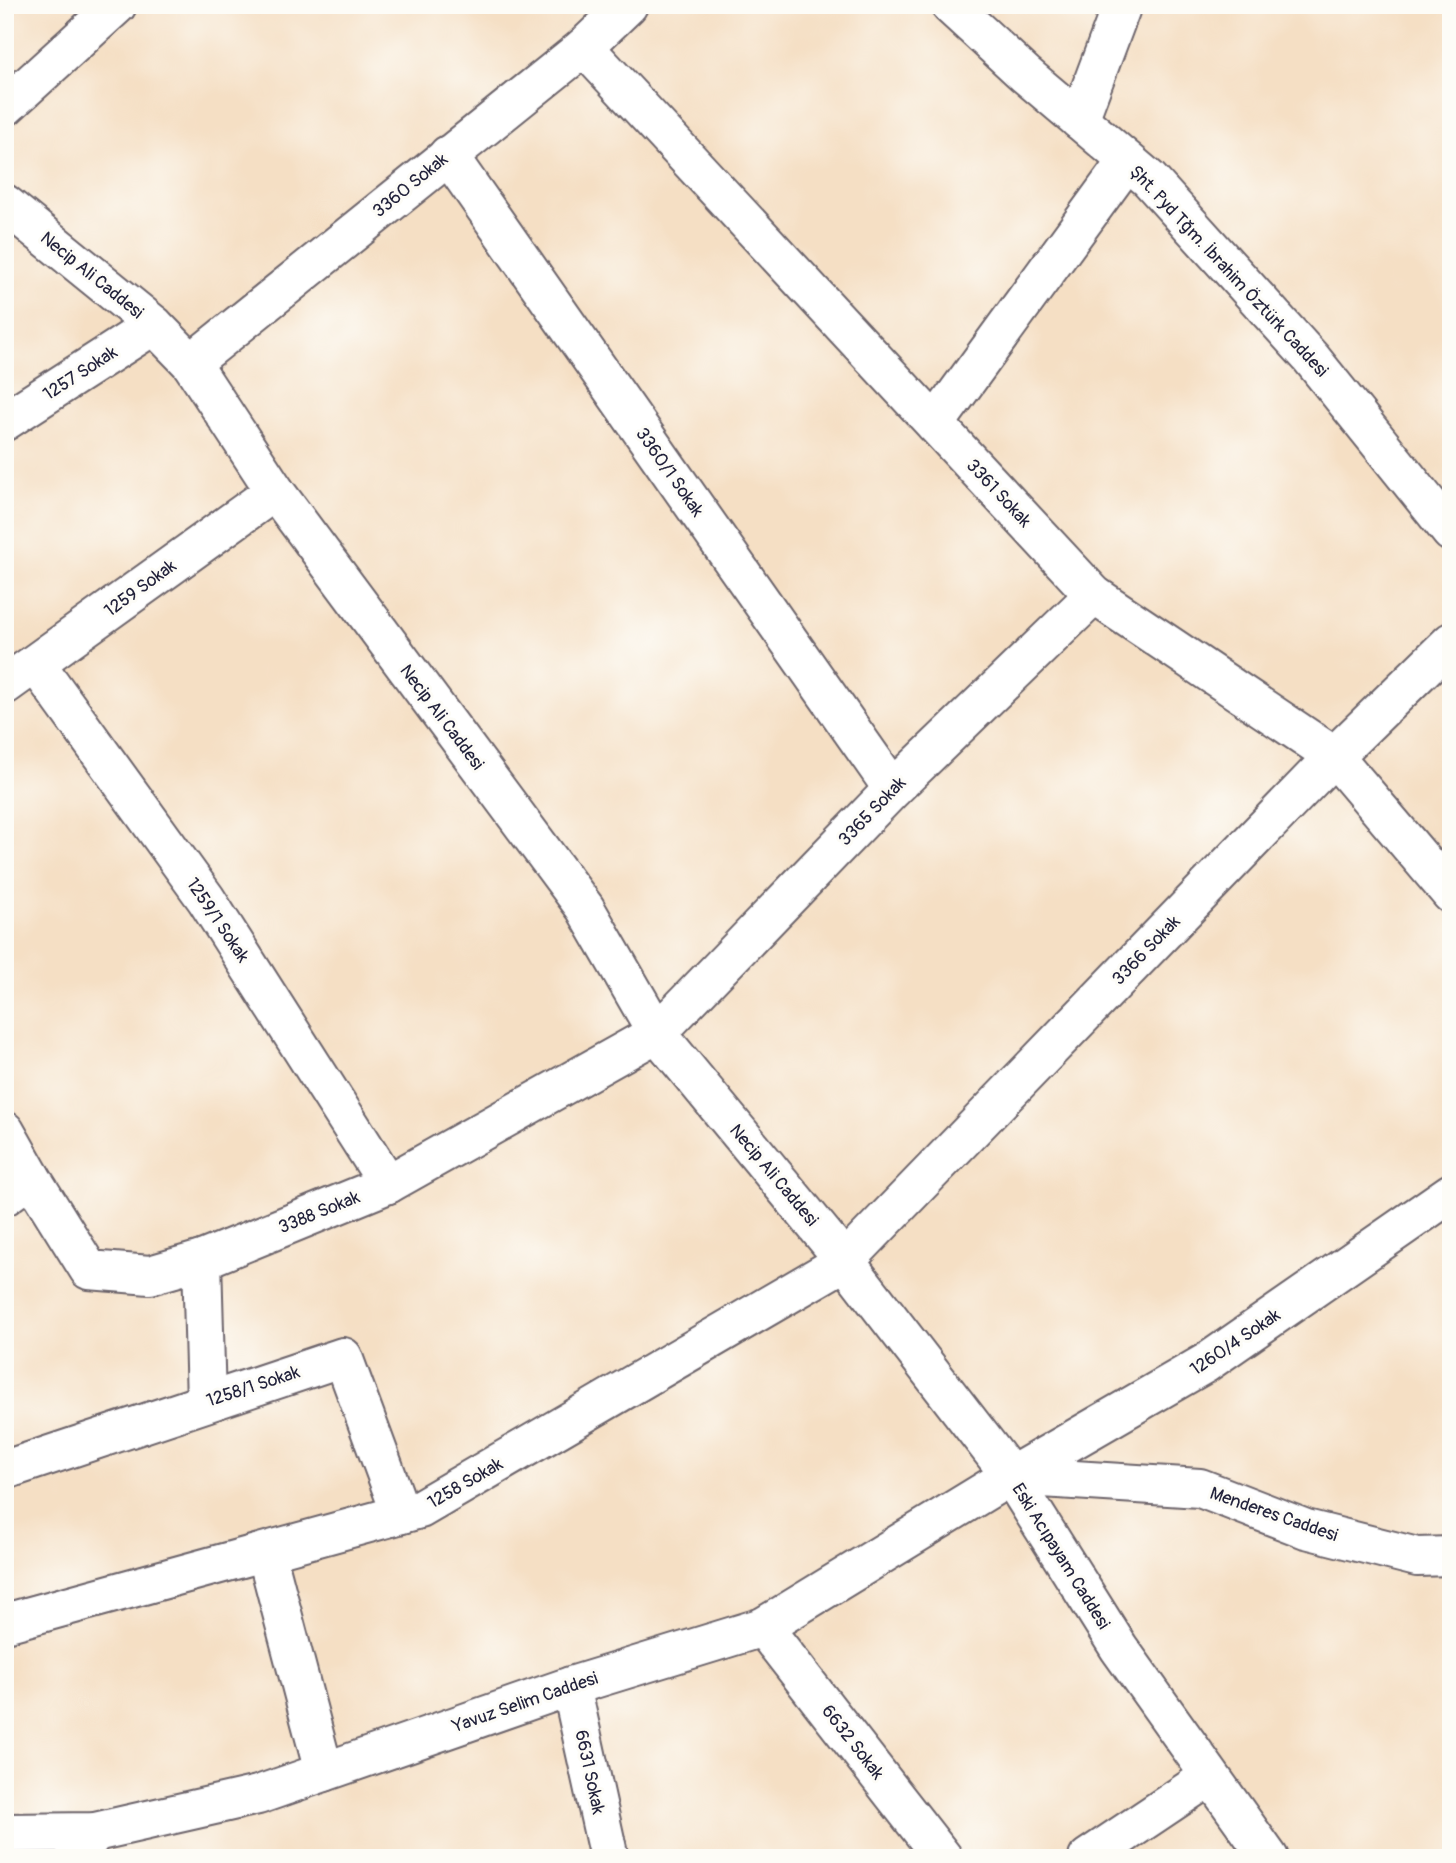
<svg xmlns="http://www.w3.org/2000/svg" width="1456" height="1863" font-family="Pangolin,sans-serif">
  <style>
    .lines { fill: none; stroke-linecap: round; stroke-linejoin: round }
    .street-casing { stroke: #6c646b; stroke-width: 42 }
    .secondary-casing { stroke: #6c646b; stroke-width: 42 }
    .street { stroke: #fff; stroke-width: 38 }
    .secondary { stroke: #fff; stroke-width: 38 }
    .labels { text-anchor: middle; stroke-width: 6; stroke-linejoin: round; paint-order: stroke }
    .street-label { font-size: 18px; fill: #22223b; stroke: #fdfcf7 }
  </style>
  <rect width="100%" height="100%" fill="#fdfcf7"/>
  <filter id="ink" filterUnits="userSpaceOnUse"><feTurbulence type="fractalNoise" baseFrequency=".0143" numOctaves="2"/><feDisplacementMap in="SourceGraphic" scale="14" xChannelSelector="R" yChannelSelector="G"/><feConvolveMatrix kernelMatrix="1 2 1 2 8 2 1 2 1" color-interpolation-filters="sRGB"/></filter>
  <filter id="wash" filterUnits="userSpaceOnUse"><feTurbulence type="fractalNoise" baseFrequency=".00686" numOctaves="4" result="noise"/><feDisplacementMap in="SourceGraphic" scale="28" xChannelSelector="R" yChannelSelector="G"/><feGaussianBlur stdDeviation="1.57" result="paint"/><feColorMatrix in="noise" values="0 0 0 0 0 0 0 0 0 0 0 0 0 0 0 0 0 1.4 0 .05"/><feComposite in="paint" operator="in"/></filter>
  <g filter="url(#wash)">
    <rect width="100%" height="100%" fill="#f5dfc4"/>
  </g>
  <g filter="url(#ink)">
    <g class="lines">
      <defs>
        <g id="street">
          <path d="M 584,47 L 1094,595 L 1334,756 L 1451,894"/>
          <path d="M 5,107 L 117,5"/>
          <path d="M 1079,120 L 1122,5"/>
          <path d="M 448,155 L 893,789"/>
          <path d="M 5,421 L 154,325"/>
          <path d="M 36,664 L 206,899 L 388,1184"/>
          <path d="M 5,685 L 275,491"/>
          <path d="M 5,1131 L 31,1177"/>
          <path d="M 5,1196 L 31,1177 L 89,1270 L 150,1275 L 202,1260 L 388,1184 L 657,1033"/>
          <path d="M 202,1260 L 206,1402"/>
          <path d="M 5,1470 L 343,1357 L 401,1514"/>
          <path d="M 266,1552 L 324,1772"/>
          <path d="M 5,1623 L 420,1509 L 845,1261 L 1334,756"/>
          <path d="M 763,1627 L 943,1858"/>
          <path d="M 571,1686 L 609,1858"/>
          <path d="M 75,1858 L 95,1832"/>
          <path d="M 1088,1858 L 1209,1777"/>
        </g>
        <g id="secondary">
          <path d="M 950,5 L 1025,74 L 1149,179 L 1311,358 L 1451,532"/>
          <path d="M 5,204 L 154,325 L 191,363 L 275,491 L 585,908 L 657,1033 L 845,1261 L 1011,1476 L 1119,1648 L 1269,1858"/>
          <path d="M 191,363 L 584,47 L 628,5"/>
          <path d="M 935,424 L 1127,161"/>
          <path d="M 1334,756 L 1451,642"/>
          <path d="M 657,1033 L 893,789 L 1094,595"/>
          <path d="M 1011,1476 L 1200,1488 L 1306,1529 L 1417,1557 L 1451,1556"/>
          <path d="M 5,1833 L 95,1832 L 258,1795 L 571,1686 L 763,1627 L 997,1484 L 1206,1363 L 1451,1193"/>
        </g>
      </defs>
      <use href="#street" class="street-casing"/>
      <use href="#secondary" class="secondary-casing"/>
      <use href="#street" class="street"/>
      <use href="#secondary" class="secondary"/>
    </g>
  </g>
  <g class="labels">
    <g class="street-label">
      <text transform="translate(410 185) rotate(-39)" y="6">3360 Sokak</text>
      <text transform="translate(1229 271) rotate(47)" y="6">Şht. Pyd Tğm. İbrahim Öztürk Caddesi</text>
      <text transform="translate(92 275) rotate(39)" y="6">Necip Ali Caddesi</text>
      <text transform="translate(80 373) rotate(-33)" y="6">1257 Sokak</text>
      <text transform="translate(670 472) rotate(55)" y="6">3360/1 Sokak</text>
      <text transform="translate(999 493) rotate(47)" y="6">3361 Sokak</text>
      <text transform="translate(140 588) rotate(-36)" y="6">1259 Sokak</text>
      <text transform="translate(442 717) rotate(53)" y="6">Necip Ali Caddesi</text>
      <text transform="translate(872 811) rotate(-46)" y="6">3365 Sokak</text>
      <text transform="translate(218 920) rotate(56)" y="6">1259/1 Sokak</text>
      <text transform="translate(1146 950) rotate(-46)" y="6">3366 Sokak</text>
      <text transform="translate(774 1175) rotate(50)" y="6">Necip Ali Caddesi</text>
      <text transform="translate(319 1212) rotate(-22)" y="6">3388 Sokak</text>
      <text transform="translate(1235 1342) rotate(-34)" y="6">1260/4 Sokak</text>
      <text transform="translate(253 1386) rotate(-18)" y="6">1258/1 Sokak</text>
      <text transform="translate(465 1483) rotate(-30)" y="6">1258 Sokak</text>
      <text transform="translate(1274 1514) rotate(19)" y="6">Menderes Caddesi</text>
      <text transform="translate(1061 1556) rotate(58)" y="6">Eski Acıpayam Caddesi</text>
      <text transform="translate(525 1702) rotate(-19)" y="6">Yavuz Selim Caddesi</text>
      <text transform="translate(853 1742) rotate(52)" y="6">6632 Sokak</text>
      <text transform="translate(590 1772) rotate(78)" y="6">6631 Sokak</text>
    </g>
  </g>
  <rect width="1456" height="1863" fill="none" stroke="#fdfcf7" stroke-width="28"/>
</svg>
